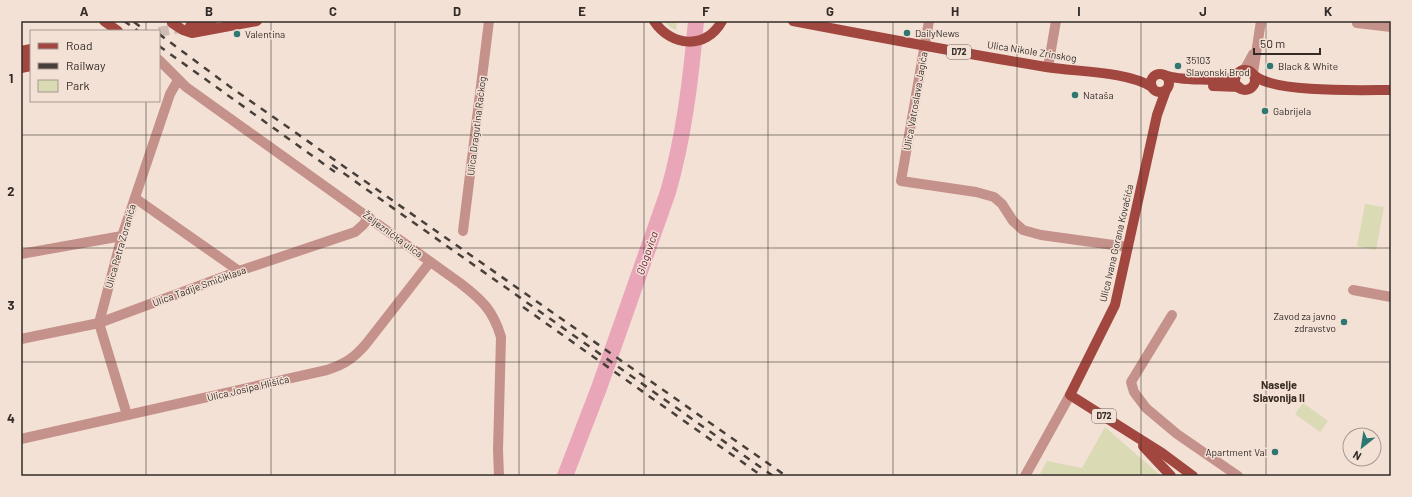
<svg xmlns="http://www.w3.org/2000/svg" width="1412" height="497" font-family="Barlow,sans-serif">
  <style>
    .green { fill: #dadab4 }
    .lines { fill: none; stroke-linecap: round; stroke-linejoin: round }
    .river { stroke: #e9a6b9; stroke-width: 16 }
    .major-tunnel { stroke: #cdbdb3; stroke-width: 10; stroke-dasharray: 10 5; stroke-linecap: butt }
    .minor { stroke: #c5918b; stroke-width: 10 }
    .major { stroke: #a1473f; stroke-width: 10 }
    .rail { stroke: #473f3a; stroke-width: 2.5; stroke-dasharray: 7 7; stroke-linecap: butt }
    .grid { fill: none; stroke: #322b27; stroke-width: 1; stroke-opacity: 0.55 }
    .poi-dot { fill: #2f7772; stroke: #f4e1d6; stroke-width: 1.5 }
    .labels { text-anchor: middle; stroke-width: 3; stroke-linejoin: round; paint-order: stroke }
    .shield { fill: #f4e1d6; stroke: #6c625c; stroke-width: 1 }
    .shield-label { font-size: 9px; font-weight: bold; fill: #322b27 }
    .poi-label { font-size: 10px; fill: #322b27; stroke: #f4e1d6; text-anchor: start }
    .street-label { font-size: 10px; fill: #322b27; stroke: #f4e1d6 }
    .water-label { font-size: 11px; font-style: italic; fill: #621535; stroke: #f4e1d6 }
    .neighbourhood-label { font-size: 11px; font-weight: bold; fill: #392c23; stroke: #f4e1d6 }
    .neatline { fill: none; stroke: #322b27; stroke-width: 1.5 }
    .grid-label { font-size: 13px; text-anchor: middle; font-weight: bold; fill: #322b27 }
  </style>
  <rect width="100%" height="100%" fill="#f4e1d6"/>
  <g class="green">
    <path d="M 664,21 L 677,21 L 676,30 L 670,27 Z"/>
    <path d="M 1365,204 L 1384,207 L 1376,250 L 1357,246 Z"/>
    <path d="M 1303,403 L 1328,421 L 1320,432 L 1295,414 Z"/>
    <path d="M 1105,427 L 1161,476 L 1039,476 L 1047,461 L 1082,468 Z"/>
  </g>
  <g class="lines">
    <path class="river" d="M 565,476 L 599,388 L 668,192 C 684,137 691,78 696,21"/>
    <path class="major-tunnel" d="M 159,32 L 186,27"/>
    <g class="minor">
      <path d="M 929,21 L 901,181 L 976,192 L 994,197 L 1002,204 L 1013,221 L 1023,230 L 1041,235 L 1128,247"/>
      <path d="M 1357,21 L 1357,23 L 1391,27"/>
      <path d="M 159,60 L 186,87 L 460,283 C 482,300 493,310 501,337 L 498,450 L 499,476"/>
      <path d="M 1048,67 L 1056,21"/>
      <path d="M 1242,71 L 1246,67 L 1253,54"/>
      <path d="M 1253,73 L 1261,21"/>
      <path d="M 135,198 L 239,271"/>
      <path d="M 463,231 L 489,21"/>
      <path d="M 21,254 L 122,236"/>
      <path d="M 1353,290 L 1391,297"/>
      <path d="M 1172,315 L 1131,382 L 1134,392 L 1146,408 L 1177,434 L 1238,476"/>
      <path d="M 21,339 L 99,323 L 239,271 L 355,232 L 363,225 L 369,217"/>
      <path d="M 127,415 L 99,323 L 122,236 L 170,94 L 178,80"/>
      <path d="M 21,439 L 327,370 C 345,364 354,358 366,344 L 430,262"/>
      <path d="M 1025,476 L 1070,395"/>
    </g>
    <g class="major">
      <path d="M 104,21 L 118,31"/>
      <path d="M 173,21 L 172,23 L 183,30 L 192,33 L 257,21"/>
      <path d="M 654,21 C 671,47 706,50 722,21"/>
      <path d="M 793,21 C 877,37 961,53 1046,67 C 1077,72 1127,71 1152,87"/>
      <path d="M 190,26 L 212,22"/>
      <path d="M 21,51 L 31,49"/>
      <path d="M 21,60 L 31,58"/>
      <path d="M 21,68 L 31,66"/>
      <circle cx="1245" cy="80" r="10"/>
      <circle cx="1160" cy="83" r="9"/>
      <path d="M 1164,75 C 1178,80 1223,82 1236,76"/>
      <path d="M 1255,76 C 1276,93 1361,90 1391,90"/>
      <path d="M 1213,86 L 1239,87"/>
      <path d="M 1166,90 L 1157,115 L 1115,305 L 1070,395 L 1162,453 L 1193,476"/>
      <path d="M 1143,446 L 1171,476"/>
    </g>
    <g class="rail">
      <path d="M 124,21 L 138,31"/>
      <path d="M 134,22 L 146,31"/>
      <path d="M 159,34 L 229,86 L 786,476"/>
      <path d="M 159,46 L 335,172"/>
      <path d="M 332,165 L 773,476"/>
      <path d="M 523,307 L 762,476"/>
    </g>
  </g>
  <path class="grid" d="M 146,21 L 146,31M 271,21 L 271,476M 395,21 L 395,476M 519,21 L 519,476M 644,21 L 644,476M 768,21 L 768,476M 893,21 L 893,476M 1017,21 L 1017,476M 1141,21 L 1141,476M 1266,21 L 1266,476M 146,101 L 146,476M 21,135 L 1391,135M 21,248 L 1391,248M 21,362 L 1391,362"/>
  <g class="poi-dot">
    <circle cx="907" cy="33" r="4"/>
    <circle cx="237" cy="34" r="4"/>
    <circle cx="1178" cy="66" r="4"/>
    <circle cx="1270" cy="66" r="4"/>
    <circle cx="1075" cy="95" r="4"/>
    <circle cx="1265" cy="111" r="4"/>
    <circle cx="1344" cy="322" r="4"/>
    <circle cx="1275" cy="452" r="4"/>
  </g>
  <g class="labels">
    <g class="shield">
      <rect x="947" y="45" width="24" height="14" rx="3"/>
      <rect x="1092" y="409" width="24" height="14" rx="3"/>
    </g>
    <g class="shield-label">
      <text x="959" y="55">D72</text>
      <text x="1104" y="419">D72</text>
    </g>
    <g class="poi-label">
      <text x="915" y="37">DailyNews</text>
      <text x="245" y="38">Valentina</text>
      <text x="1186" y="64">35103<tspan x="1186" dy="12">Slavonski Brod</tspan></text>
      <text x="1278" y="70">Black &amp; White</text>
      <text x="1083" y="99">Nataša</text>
      <text x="1273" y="115">Gabrijela</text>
      <text x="1336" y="320" text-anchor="end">Zavod za javno<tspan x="1336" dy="12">zdravstvo</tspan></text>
      <text x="1267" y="456" text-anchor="end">Apartment Val</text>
    </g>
    <g class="street-label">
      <text transform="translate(1032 51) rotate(9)" y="4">Ulica Nikole Zrinskog</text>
      <text transform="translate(915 101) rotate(-80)" y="4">Ulica Vatroslava Jagića</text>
      <text transform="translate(476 126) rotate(-83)" y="4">Ulica Dragutina Raćkog</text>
      <text transform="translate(393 234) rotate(36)" y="4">Željeznička ulica</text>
      <text transform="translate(1116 243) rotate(-77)" y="4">Ulica Ivana Gorana Kovačića</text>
      <text transform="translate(120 246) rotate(-74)" y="4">Ulica Petra Zoranića</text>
      <text transform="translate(199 286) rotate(-20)" y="4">Ulica Tadije Smičiklasa</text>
      <text transform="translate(248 388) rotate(-13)" y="4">Ulica Josipa Hlišića</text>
    </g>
    <g class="water-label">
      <text transform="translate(647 253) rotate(-71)" y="4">Glogovica</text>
    </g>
    <g class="neighbourhood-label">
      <text x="1279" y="389">Naselje<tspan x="1279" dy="13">Slavonija II</tspan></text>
    </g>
  </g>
  <rect width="1412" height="497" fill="none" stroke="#f4e1d6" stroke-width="44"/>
  <rect x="30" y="30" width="130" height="72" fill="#f4e1d6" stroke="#a69890"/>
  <rect x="38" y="43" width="20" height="6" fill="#a1473f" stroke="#a69890"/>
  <text x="66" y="50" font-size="12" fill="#322b27">Road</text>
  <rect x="38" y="63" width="20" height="6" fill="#473f3a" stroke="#a69890"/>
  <text x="66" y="70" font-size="12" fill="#322b27">Railway</text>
  <rect x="38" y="80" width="20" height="12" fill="#dadab4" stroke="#a69890"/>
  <text x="66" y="90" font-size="12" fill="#322b27">Park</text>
  <g transform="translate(1362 447) rotate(210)"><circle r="19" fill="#f4e1d6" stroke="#a69890"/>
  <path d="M0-3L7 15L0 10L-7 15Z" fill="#2f7772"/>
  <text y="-6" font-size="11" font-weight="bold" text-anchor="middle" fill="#322b27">N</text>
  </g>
  <path d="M1254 48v6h66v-6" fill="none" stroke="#322b27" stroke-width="2"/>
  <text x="1260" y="48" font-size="12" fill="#322b27" stroke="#f4e1d6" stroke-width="3" paint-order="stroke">50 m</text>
  <rect x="22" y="22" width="1368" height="453" class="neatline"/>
  <g class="grid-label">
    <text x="84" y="16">A</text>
    <text x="209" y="16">B</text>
    <text x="333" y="16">C</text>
    <text x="457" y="16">D</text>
    <text x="582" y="16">E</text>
    <text x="706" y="16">F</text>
    <text x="830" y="16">G</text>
    <text x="955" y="16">H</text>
    <text x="1079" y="16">I</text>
    <text x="1203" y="16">J</text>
    <text x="1328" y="16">K</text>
    <text x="11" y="83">1</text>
    <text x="11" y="196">2</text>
    <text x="11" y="310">3</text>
    <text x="11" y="423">4</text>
  </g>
</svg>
